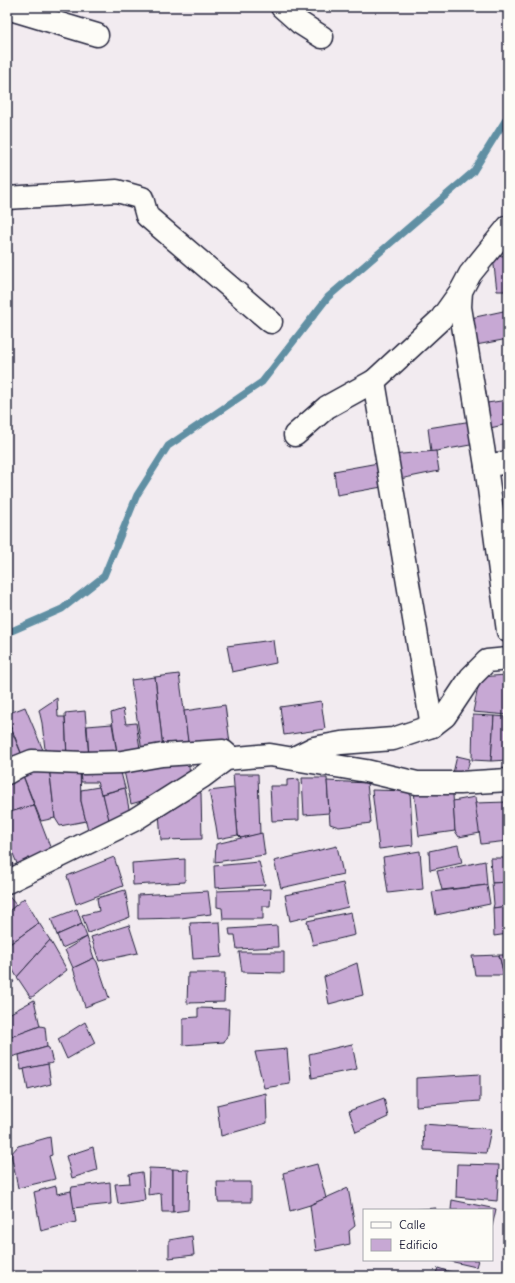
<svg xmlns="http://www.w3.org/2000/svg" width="515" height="1283" font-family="Delius,sans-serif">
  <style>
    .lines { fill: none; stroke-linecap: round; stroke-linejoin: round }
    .stream { stroke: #608fa3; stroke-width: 7 }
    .building { fill: #c7a8d4; stroke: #22223b }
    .street-casing { stroke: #22223b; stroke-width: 25 }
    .street { stroke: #fdfcf7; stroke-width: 22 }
  </style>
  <rect width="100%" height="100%" fill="#f2ebf0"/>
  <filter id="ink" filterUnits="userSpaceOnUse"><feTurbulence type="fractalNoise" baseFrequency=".025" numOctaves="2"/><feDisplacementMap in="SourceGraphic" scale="8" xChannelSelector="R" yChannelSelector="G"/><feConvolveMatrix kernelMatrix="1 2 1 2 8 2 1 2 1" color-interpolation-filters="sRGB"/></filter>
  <g filter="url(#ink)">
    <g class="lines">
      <path class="stream" d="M 7,633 L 62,609 L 104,576 L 137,495 L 168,446 L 262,382 L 328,297 L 473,172 L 508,116"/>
    </g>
    <g class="building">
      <path d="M 508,255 L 508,291 L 497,291 L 493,257 Z"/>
      <path d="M 508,310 L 508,339 L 476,345 L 471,318 Z"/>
      <path d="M 508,400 L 508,424 L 490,428 L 487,403 Z"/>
      <path d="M 472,421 L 476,444 L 431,452 L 428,428 Z"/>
      <path d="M 436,451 L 439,471 L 395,480 L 391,455 Z"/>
      <path d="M 378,463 L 382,487 L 337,495 L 334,471 Z"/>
      <path d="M 273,640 L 276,663 L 232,672 L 227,646 Z"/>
      <path d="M 179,674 L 189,746 L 163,749 L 155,677 Z"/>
      <path d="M 506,675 L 508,715 L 473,712 L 480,677 Z"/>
      <path d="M 155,677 L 163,749 L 142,751 L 131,680 Z"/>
      <path d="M 57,698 L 58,717 L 65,717 L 67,757 L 46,758 L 42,723 L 39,710 Z"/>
      <path d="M 321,701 L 325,729 L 284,735 L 280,707 Z"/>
      <path d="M 225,705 L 230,743 L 189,749 L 184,711 Z"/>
      <path d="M 25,707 L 43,750 L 24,760 L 7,717 L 7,714 Z"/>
      <path d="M 123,709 L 126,724 L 136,723 L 141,755 L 118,759 L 111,713 Z"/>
      <path d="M 85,711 L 89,757 L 67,757 L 65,713 Z"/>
      <path d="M 473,715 L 494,716 L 491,761 L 472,760 Z"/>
      <path d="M 494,716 L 508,717 L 508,760 L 491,761 Z"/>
      <path d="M 7,720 L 24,760 L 7,768 Z"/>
      <path d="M 112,724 L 118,759 L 89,757 L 87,726 Z"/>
      <path d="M 457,756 L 470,759 L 466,775 L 453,773 Z"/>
      <path d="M 188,758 L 190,775 L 155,797 L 131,804 L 123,766 Z"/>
      <path d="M 119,765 L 125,788 L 101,794 L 97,782 L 81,782 L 80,767 Z"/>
      <path d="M 49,766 L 55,818 L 41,821 L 20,768 Z"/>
      <path d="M 49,766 L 80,767 L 81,801 L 86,821 L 60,826 L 55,818 Z"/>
      <path d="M 20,768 L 34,805 L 7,813 L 7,777 Z"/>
      <path d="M 233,774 L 258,774 L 260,834 L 241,838 L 238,835 Z"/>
      <path d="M 302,778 L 327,778 L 329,813 L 304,815 Z"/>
      <path d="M 299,779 L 299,820 L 272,821 L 270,786 L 287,786 L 287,780 Z"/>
      <path d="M 327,781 L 367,783 L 371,823 L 339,827 L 330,824 Z"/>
      <path d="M 99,787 L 101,794 L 103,794 L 111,826 L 89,834 L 81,801 L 81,790 Z"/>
      <path d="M 125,788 L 130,814 L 110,824 L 103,794 Z"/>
      <path d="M 234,788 L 238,835 L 218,839 L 216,826 L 209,791 Z"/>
      <path d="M 372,790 L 410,791 L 413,845 L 379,849 Z"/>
      <path d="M 196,791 L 201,793 L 202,839 L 161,840 L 159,812 Z"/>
      <path d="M 414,791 L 453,794 L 455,831 L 419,836 Z"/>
      <path d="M 475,797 L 480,833 L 459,837 L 455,831 L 453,801 Z"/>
      <path d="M 508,802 L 508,841 L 481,844 L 475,803 Z"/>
      <path d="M 34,805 L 52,852 L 18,866 L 7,839 L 7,813 Z"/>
      <path d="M 262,833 L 265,855 L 215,862 L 216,844 Z"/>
      <path d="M 458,845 L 462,863 L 430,870 L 429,851 Z"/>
      <path d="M 337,846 L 343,874 L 281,888 L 274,861 Z"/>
      <path d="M 7,851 L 15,870 L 7,874 Z"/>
      <path d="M 420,851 L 423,889 L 388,893 L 383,857 Z"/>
      <path d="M 114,857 L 123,886 L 76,904 L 67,876 Z"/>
      <path d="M 490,858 L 508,858 L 508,882 L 492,883 Z"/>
      <path d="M 185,859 L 185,882 L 133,885 L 132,863 Z"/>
      <path d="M 485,861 L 487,885 L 442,890 L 437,871 Z"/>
      <path d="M 259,862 L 265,885 L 215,888 L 214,866 Z"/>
      <path d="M 508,882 L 508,906 L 493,908 L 494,904 L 492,883 Z"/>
      <path d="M 343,883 L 348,907 L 290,921 L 285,895 Z"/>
      <path d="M 487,885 L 490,904 L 436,915 L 432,892 Z"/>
      <path d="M 271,889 L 270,906 L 263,906 L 263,919 L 223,919 L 222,908 L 217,907 L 217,891 Z"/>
      <path d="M 125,890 L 130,917 L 88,933 L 82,915 L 99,911 L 97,898 Z"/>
      <path d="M 208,891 L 211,914 L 181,918 L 138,919 L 138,895 Z"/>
      <path d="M 7,894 L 16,905 L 7,913 Z"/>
      <path d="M 24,898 L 39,923 L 7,946 L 7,913 Z"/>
      <path d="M 508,906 L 508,934 L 494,936 L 493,908 Z"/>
      <path d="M 77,909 L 82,924 L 57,935 L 51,919 Z"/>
      <path d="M 351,912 L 355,935 L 313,945 L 307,921 Z"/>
      <path d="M 220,922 L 222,957 L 193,959 L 190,923 Z"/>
      <path d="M 39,923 L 50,940 L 17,977 L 7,960 L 7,946 Z"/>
      <path d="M 82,924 L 87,937 L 62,948 L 57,935 Z"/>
      <path d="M 129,925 L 138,953 L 99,961 L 91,937 Z"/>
      <path d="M 277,926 L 278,947 L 237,949 L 235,935 L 230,935 L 229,929 Z"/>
      <path d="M 87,937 L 94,958 L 73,968 L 65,950 Z"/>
      <path d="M 50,940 L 67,970 L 31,998 L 17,977 Z"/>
      <path d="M 239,952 L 284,952 L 284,973 L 242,972 Z"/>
      <path d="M 499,955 L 504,975 L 475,975 L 472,956 Z"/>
      <path d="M 499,955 L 508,955 L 508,974 L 504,975 Z"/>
      <path d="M 94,958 L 97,962 L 109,998 L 85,1007 L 73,968 Z"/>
      <path d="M 357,963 L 363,995 L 329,1004 L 324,977 Z"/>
      <path d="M 7,971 L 14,982 L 7,985 Z"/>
      <path d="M 188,973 L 225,973 L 224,1002 L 187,1003 Z"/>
      <path d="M 34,1000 L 40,1026 L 7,1039 L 7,1015 Z"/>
      <path d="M 198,1008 L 229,1009 L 228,1034 L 224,1042 L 183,1045 L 183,1018 L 198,1017 Z"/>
      <path d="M 85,1022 L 95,1043 L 67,1059 L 58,1039 Z"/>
      <path d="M 40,1026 L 45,1027 L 47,1047 L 11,1057 L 8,1038 Z"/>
      <path d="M 352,1044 L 357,1069 L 312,1078 L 309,1054 Z"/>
      <path d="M 47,1047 L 49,1048 L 53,1063 L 21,1070 L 19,1055 Z"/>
      <path d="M 287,1049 L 290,1084 L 264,1088 L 255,1052 Z"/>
      <path d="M 48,1064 L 51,1084 L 28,1090 L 24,1069 Z"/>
      <path d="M 480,1074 L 480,1101 L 416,1106 L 416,1078 Z"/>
      <path d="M 266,1093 L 267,1123 L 221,1136 L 217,1105 Z"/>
      <path d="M 384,1098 L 388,1117 L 356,1132 L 349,1111 Z"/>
      <path d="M 423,1124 L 491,1129 L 486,1153 L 424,1150 Z"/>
      <path d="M 50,1137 L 52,1155 L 49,1156 L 55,1179 L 18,1188 L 11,1154 L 18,1146 Z"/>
      <path d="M 93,1147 L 97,1170 L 72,1178 L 66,1156 Z"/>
      <path d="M 7,1162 L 10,1187 L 7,1187 Z"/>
      <path d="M 317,1164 L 326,1198 L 310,1205 L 290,1211 L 283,1173 Z"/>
      <path d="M 457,1164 L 499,1165 L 497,1201 L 456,1197 Z"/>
      <path d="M 149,1168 L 173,1169 L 173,1212 L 162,1212 L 161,1193 L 148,1195 Z"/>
      <path d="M 173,1169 L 189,1170 L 188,1210 L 173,1212 Z"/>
      <path d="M 142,1172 L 145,1200 L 118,1204 L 115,1184 L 130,1183 L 129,1174 Z"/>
      <path d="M 110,1182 L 111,1204 L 73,1208 L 71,1191 L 72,1187 Z"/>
      <path d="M 217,1182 L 251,1182 L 251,1202 L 218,1202 Z"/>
      <path d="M 56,1186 L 57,1194 L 71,1191 L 76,1222 L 41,1231 L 34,1192 Z"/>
      <path d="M 348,1188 L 355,1226 L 349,1231 L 350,1244 L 316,1251 L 310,1205 Z"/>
      <path d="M 452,1200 L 496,1209 L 492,1227 L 492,1210 L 451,1210 Z"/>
      <path d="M 436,1208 L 435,1210 L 410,1210 Z"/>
      <path d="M 192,1236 L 194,1255 L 169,1258 L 169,1240 Z"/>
      <path d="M 445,1260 L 478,1260 L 476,1267 Z"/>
      <path d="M 438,1268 L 463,1276 L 435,1276 Z"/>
    </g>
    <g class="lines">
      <defs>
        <g id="street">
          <path d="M 282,7 L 300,23 L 322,37"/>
          <path d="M 7,8 L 97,35"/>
          <path d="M 7,198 L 117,191 L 142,198 L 147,216 L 271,322"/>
          <path d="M 295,435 L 327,407 L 374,381"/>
          <path d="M 508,462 L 486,466 L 508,631"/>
          <path d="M 486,466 L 460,307 L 461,291 L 470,274 L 508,227"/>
          <path d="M 432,726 L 374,381 L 441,319 L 461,291"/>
          <path d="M 294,758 L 314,748 L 341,743 L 393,739 L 432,726 L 445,716 L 471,677 L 487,661 L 508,659"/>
          <path d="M 7,773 L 17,767 L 32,761 L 84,763 L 122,762 L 162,755 L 223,751 L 231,758"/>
          <path d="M 7,882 L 134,820 L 202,777 L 226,759 L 270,755 L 366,771 L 417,783 L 460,783 L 508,780"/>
        </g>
      </defs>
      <use href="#street" class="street-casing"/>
      <use href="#street" class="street"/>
    </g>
  </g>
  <rect width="515" height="1283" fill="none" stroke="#fdfcf7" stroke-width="24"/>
  <rect x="12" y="12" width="491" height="1259" fill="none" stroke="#22223b" stroke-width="1.5" filter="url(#ink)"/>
  <rect x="363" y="1209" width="130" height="52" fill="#fdfcf7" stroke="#a5a5ac"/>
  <rect x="371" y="1222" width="20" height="6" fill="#fdfcf7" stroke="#a5a5ac"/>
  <text x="399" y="1229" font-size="12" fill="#22223b">Calle</text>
  <rect x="371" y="1239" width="20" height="12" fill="#c7a8d4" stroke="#a5a5ac"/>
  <text x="399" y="1249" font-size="12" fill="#22223b">Edificio</text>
</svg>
